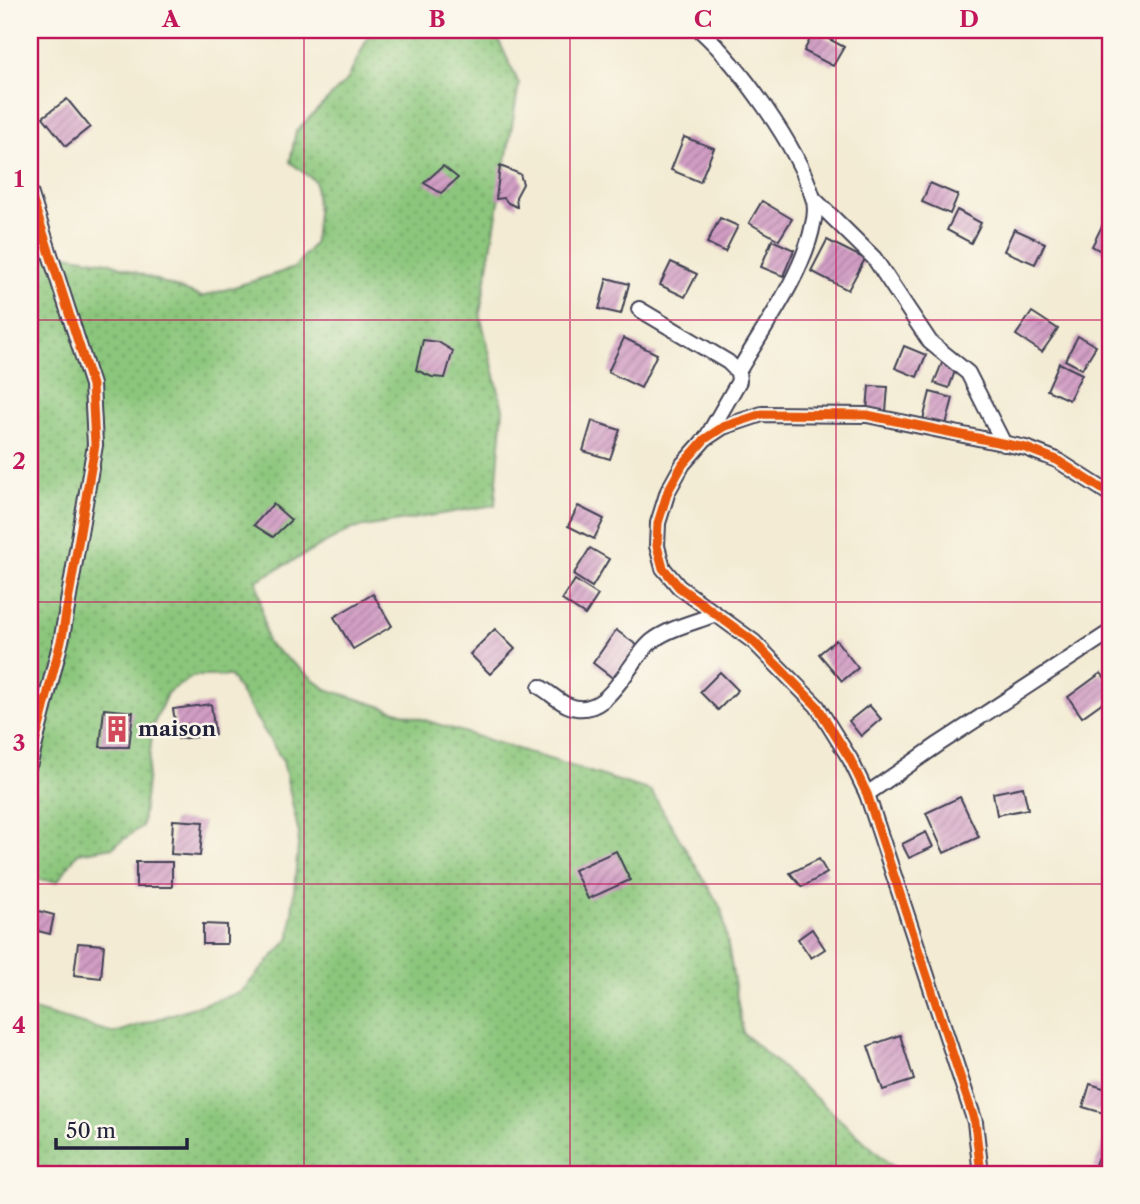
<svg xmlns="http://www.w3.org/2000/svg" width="1140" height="1204" font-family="'Libre Caslon Text',serif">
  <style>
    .grass { fill: url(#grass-dots); stroke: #56745b; stroke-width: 2 }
    .building { fill: url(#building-hatch) }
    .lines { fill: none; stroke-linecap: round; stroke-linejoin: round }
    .minor-casing { stroke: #414052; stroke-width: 18 }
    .minor { stroke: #fff; stroke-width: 14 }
    .cycleway-casing { stroke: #fbf7ec; stroke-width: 13 }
    .cycleway { stroke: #e8590c; stroke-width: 9 }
    .grid { fill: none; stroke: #c2185b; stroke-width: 2; stroke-opacity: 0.55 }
    .labels { text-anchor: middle; stroke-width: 5; stroke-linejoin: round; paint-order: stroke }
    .poi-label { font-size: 21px; font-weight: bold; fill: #22223b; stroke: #fbf7ec; text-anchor: start }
    .neatline { fill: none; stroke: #c2185b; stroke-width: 2.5 }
    .grid-label { font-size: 23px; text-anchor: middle; font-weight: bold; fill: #c2185b }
  </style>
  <defs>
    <pattern id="grass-dots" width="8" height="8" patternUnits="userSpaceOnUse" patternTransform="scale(1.75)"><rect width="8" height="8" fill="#8bc67b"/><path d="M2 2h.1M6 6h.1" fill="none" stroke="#71a066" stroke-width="1.8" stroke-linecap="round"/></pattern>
    <pattern id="building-hatch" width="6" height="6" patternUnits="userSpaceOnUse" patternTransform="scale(1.75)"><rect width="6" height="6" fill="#d29dc4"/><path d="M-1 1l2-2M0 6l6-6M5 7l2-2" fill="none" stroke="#aa80a0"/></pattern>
  </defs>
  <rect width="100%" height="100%" fill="#fbf7ec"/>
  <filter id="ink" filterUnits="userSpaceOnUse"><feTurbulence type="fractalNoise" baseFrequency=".0143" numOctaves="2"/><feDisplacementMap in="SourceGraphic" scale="14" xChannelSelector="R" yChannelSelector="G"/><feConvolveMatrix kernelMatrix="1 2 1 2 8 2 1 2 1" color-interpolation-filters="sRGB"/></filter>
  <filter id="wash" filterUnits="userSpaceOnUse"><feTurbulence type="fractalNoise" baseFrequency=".00686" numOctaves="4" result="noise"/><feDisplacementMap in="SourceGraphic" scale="28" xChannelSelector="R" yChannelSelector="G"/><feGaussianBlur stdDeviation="1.57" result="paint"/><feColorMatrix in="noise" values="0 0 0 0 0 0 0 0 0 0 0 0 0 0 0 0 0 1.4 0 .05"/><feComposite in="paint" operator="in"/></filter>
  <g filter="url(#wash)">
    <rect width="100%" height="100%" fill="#f3ebd3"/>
    <path class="grass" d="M 371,30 L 494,30 L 519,84 L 480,314 L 503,409 L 495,505 L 352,529 L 257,580 L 267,643 L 326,689 L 651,791 L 722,910 L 743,1033 L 901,1174 L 30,1174 L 30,1009 L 114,1033 L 241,992 L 290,938 L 299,834 L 283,761 L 230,676 L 194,676 L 167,693 L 153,726 L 142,826 L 113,847 L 78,853 L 57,882 L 30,878 L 30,231 L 42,251 L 108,262 L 202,297 L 294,268 L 314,243 L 317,212 L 315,181 L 290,162 L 296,131 L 348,79 Z"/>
    <g id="blocks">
      <g class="building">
        <path d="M 814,31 L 844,47 L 833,66 L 804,51 Z"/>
        <path d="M 67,99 L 90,127 L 66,146 L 43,117 Z"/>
        <path d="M 684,137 L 714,148 L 700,182 L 671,170 Z"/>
        <path d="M 443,166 L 458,178 L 441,193 L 424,183 Z"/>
        <path d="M 500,166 L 520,174 L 523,184 L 516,197 L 517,207 L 508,203 L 504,198 L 496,199 Z"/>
        <path d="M 930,183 L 958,195 L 950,214 L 922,202 Z"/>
        <path d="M 762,201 L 792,219 L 779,240 L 749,223 Z"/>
        <path d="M 957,210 L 981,223 L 971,243 L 947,230 Z"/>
        <path d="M 720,218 L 738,226 L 725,252 L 707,243 Z"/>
        <path d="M 1106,218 L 1110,220 L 1110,256 L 1092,246 Z"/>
        <path d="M 1014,229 L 1045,243 L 1035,264 L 1004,251 Z"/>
        <path d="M 772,240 L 794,250 L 783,276 L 761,267 Z"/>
        <path d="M 827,240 L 865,259 L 848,290 L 811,271 Z"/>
        <path d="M 671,262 L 697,274 L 685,297 L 660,285 Z"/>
        <path d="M 607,278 L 629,284 L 621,314 L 599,309 Z"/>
        <path d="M 1032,312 L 1058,329 L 1042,352 L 1016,335 Z"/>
        <path d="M 1078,336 L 1096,346 L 1082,369 L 1065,360 Z"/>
        <path d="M 624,338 L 657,354 L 641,388 L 608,372 Z"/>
        <path d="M 423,340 L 438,342 L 453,351 L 445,378 L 432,377 L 416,370 Z"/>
        <path d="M 904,346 L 926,355 L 917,377 L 895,368 Z"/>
        <path d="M 942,363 L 956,368 L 949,388 L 934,383 Z"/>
        <path d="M 1059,363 L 1082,374 L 1069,400 L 1047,390 Z"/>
        <path d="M 869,386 L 888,387 L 886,412 L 867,411 Z"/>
        <path d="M 930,392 L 953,398 L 946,425 L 923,420 Z"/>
        <path d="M 592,421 L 620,430 L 610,459 L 583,451 Z"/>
        <path d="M 273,504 L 291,520 L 273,537 L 254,525 Z"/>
        <path d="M 578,506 L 604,519 L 594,539 L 568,526 Z"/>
        <path d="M 590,548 L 609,559 L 592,587 L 573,575 Z"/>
        <path d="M 575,580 L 598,595 L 585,615 L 562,600 Z"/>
        <path d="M 373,594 L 392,626 L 353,649 L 334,617 Z"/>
        <path d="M 495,629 L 515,649 L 490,674 L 470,654 Z"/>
        <path d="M 616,630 L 638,646 L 614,679 L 593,663 Z"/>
        <path d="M 836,640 L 858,668 L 842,681 L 819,654 Z"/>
        <path d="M 720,672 L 738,690 L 718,710 L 700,692 Z"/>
        <path d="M 1101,673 L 1110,685 L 1110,697 L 1082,717 L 1068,697 Z"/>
        <path d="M 211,704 L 215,735 L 178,739 L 173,709 Z"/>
        <path d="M 869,705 L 881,719 L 861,736 L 849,721 Z"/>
        <path d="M 104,709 L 133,712 L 129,747 L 100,747 Z"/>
        <path d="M 1023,787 L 1028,809 L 997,815 L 993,793 Z"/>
        <path d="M 960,797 L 979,837 L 944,853 L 926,813 Z"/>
        <path d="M 173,820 L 203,822 L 200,856 L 171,854 Z"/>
        <path d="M 926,832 L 933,847 L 909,858 L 902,844 Z"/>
        <path d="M 616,851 L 630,880 L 588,899 L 574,870 Z"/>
        <path d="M 819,859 L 827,873 L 802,887 L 790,873 Z"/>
        <rect x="136" y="862" width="36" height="25"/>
        <path d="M 31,909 L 54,915 L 50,934 L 30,929 Z"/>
        <path d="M 203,924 L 227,925 L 227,944 L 203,944 Z"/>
        <path d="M 812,929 L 825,949 L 811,958 L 798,939 Z"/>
        <path d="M 78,943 L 104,945 L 101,978 L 74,975 Z"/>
        <path d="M 900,1035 L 914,1080 L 883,1090 L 868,1046 Z"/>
        <path d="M 1090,1084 L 1110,1090 L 1110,1115 L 1083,1107 Z"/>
        <path d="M 1104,1140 L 1110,1142 L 1110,1174 L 1094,1168 Z"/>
      </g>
    </g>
  </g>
  <g filter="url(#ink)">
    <use href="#blocks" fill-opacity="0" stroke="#414052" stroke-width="2"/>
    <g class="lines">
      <defs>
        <g id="minor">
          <path d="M 700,30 C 739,65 798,147 813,198 C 816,205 815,217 813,224 C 804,273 763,329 738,372"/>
          <path d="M 30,192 L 92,385 L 95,445 L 62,637 L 30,763"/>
          <path d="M 814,199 L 874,258 L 930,342 L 968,373 L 1004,444"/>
          <path d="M 639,309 L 728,362 L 738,372 L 739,381 L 708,435"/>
          <path d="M 540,687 C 549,692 558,701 567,705 C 607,723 627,663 651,642 C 668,628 696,622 716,614"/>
          <path d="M 867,794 L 939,744 L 1107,634 L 1110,634"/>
          <path d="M 981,1174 L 975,1122 L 867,794 L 850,759 L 817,706 L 754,642 L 679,587 L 663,568 L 657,546 L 658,523 L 668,491 L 683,464 L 705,439 L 723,427 L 762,414 L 867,415 L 1026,448 L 1057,460 L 1110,494"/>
        </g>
      </defs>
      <use href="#minor" class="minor-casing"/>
      <use href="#minor" class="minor"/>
      <defs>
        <g id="cycleway">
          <path d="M 30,192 L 92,385 L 95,445 L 62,637 L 30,763"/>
          <path d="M 981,1174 L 975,1122 L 867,794 L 850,759 L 817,706 L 754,642 L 679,587 L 663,568 L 657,546 L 658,523 L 668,491 L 683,464 L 705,439 L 723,427 L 762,414 L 867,415 L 1026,448 L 1057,460 L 1110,494"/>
        </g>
      </defs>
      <use href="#cycleway" class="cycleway-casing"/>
      <use href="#cycleway" class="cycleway"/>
    </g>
  </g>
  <path class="grid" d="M 304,30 L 304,1174M 570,30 L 570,1174M 836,30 L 836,1174M 30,320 L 1110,320M 30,602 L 1110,602M 30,884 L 1110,884"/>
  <defs>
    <symbol id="building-bare" viewBox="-9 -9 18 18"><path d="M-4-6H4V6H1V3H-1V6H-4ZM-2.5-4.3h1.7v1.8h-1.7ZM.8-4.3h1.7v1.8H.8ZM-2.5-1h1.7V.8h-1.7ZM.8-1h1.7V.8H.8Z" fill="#d1495b" stroke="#fbf7ec" stroke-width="2.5" paint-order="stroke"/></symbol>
  </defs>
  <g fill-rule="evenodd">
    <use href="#building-bare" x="98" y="710" width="38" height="38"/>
  </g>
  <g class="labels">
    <g class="poi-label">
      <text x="138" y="736">maison</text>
    </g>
  </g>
  <rect width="1140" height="1204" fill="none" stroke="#fbf7ec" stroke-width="77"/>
  <path d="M56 1138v10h131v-10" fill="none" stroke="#22223b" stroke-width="3.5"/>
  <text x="66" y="1138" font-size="21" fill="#22223b" stroke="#fbf7ec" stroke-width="5" paint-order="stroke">50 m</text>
  <rect x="38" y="38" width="1064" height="1128" class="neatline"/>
  <g class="grid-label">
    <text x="171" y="27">A</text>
    <text x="437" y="27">B</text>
    <text x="703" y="27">C</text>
    <text x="969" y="27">D</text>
    <text x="19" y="187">1</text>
    <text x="19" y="469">2</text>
    <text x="19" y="751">3</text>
    <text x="19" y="1033">4</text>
  </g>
</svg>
